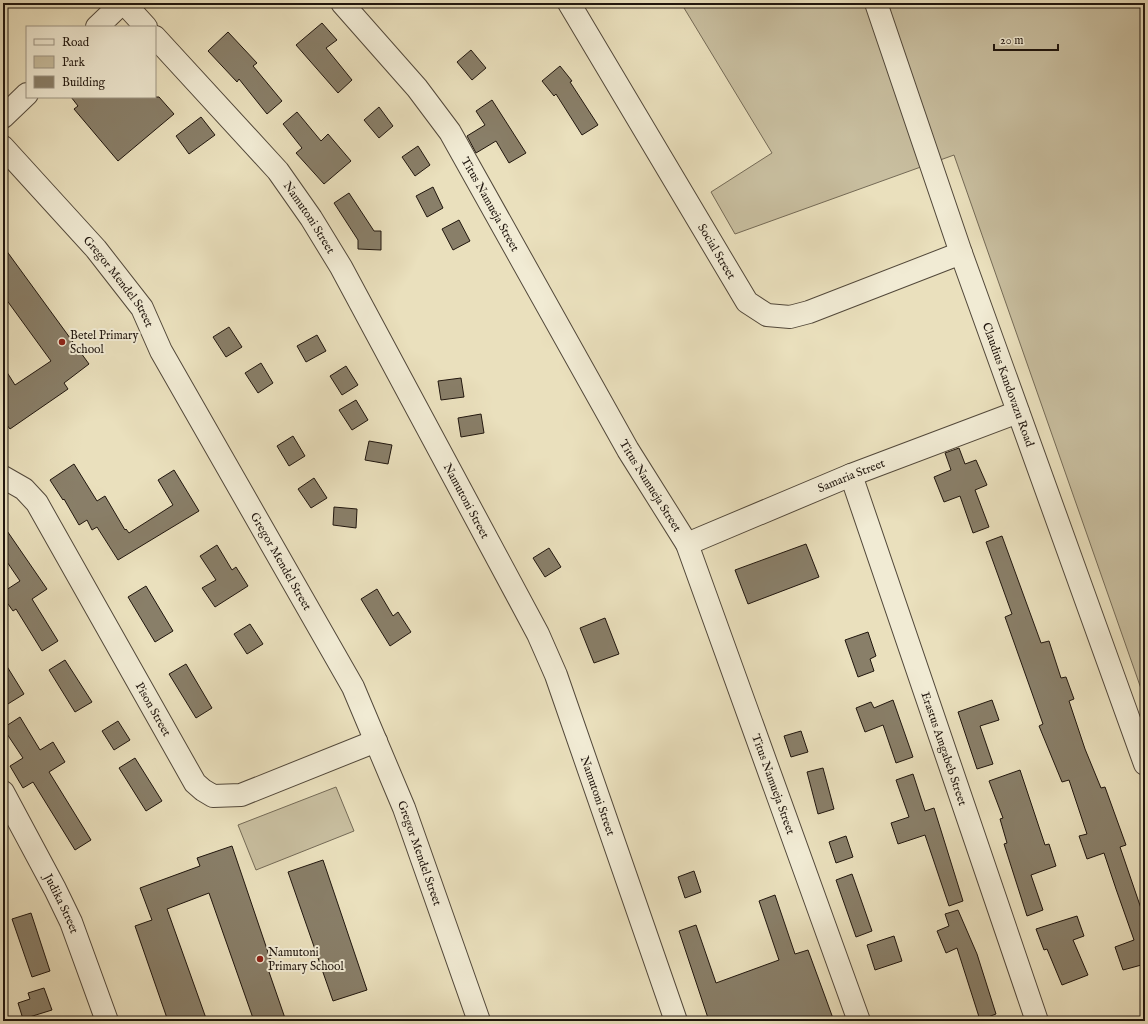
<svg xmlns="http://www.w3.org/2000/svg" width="1148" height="1024" font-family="'IM FELL English',serif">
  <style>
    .green { fill: #c8be9f; stroke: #746a56 }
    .building { fill: #897f69; stroke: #20160e }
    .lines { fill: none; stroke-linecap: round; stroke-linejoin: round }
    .minor-casing { stroke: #52483a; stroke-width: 24 }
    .minor { stroke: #f1ebd4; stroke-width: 22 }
    .poi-dot { fill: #8f2418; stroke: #f1ebd4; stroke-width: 1.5 }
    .labels { text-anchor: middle; stroke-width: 4; stroke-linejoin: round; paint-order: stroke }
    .street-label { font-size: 12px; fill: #20160e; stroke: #f1ebd4 }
    .poi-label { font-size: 12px; fill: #20160e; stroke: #f1ebd4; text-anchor: start }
  </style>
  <rect width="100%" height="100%" fill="#eae0bd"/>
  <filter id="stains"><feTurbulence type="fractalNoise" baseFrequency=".005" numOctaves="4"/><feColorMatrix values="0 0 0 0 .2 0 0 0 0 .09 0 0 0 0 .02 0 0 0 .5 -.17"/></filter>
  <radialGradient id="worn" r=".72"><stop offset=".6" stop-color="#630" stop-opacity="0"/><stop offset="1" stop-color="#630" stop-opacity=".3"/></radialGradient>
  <g class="green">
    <path d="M 681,3 L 1145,3 L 1145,700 L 954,155 L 735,234 L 711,192 L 772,153 Z"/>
    <path d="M 336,787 L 354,831 L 256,870 L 238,825 Z"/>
  </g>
  <g class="building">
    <path d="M 322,23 L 337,40 L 326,48 L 352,80 L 338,93 L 296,45 Z"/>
    <path d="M 228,32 L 257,63 L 253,66 L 282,101 L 267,114 L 239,79 L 237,82 L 208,51 Z"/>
    <path d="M 471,50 L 486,68 L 472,80 L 457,62 Z"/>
    <path d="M 560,66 L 572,81 L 570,82 L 598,125 L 582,135 L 556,94 L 554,96 L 542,81 Z"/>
    <path d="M 71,97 L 159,97 L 174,114 L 118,161 L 74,109 L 78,106 Z"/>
    <path d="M 492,100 L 526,153 L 509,163 L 496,141 L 476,153 L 467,136 L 485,125 L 476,111 Z"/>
    <path d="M 379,107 L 393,126 L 379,138 L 364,120 Z"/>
    <path d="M 297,112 L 321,141 L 328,134 L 351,161 L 324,184 L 296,153 L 302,148 L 283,124 Z"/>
    <path d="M 201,117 L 215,135 L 189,154 L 176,136 Z"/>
    <path d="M 418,146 L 430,165 L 415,176 L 402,157 Z"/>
    <path d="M 433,187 L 443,208 L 427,217 L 416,196 Z"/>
    <path d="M 349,193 L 374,231 L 381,231 L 381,250 L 358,249 L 358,240 L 334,203 Z"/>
    <path d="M 459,220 L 470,241 L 453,250 L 442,229 Z"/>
    <path d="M 3,246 L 89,364 L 64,383 L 68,389 L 10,429 L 3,420 L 3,366 L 15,385 L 51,361 L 3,295 Z"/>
    <path d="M 229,327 L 242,347 L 226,357 L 213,337 Z"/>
    <path d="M 317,335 L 326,351 L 306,362 L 297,346 Z"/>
    <path d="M 261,363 L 273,383 L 258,393 L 245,373 Z"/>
    <path d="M 346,366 L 358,385 L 342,395 L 330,376 Z"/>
    <path d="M 461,378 L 464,397 L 441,400 L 438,381 Z"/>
    <path d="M 356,400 L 368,420 L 352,430 L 339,410 Z"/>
    <path d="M 481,414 L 484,433 L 461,437 L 458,418 Z"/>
    <path d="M 293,436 L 305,456 L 289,466 L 277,446 Z"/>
    <path d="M 369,441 L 392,445 L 388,464 L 365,460 Z"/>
    <path d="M 959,448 L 965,464 L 976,460 L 987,485 L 975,490 L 989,527 L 973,533 L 960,496 L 944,502 L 934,477 L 951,470 L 945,453 Z"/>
    <path d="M 74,464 L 97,501 L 105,496 L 125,530 L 126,529 L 129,533 L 173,505 L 158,480 L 174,470 L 199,511 L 118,560 L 97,527 L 92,530 L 87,520 L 79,525 L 64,499 L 63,500 L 50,480 Z"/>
    <path d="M 314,478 L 327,498 L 311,508 L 298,489 Z"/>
    <path d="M 334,507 L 357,509 L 356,528 L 333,525 Z"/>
    <path d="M 3,525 L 47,589 L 32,599 L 58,641 L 42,651 L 16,609 L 13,611 L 3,597 L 3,592 L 20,581 L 3,556 Z"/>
    <path d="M 1002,536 L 1041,643 L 1049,641 L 1061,678 L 1066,677 L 1074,699 L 1069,701 L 1085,749 L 1101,788 L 1105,787 L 1126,845 L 1120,847 L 1145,920 L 1145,964 L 1123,970 L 1115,947 L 1134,940 L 1116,889 L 1104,853 L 1087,859 L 1079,836 L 1087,834 L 1069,780 L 1062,782 L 1039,726 L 1043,724 L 1005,617 L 1012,614 L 986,542 Z"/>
    <path d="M 806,544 L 819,577 L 748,604 L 735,570 Z"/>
    <path d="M 217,545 L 232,570 L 236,567 L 248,586 L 215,607 L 202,588 L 216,580 L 200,556 Z"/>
    <path d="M 549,548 L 561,567 L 545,577 L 533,558 Z"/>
    <path d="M 146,586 L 173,631 L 155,642 L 128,597 Z"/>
    <path d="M 377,589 L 393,616 L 398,612 L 411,632 L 390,646 L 361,599 Z"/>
    <path d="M 605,618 L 619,654 L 594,663 L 580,628 Z"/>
    <path d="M 250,624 L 263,644 L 247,654 L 234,634 Z"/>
    <path d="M 868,632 L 876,656 L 870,659 L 874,671 L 858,677 L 845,640 Z"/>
    <path d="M 3,660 L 24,694 L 3,707 Z"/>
    <path d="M 65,660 L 92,702 L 75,712 L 49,670 Z"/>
    <path d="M 186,664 L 212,708 L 196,718 L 169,674 Z"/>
    <path d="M 893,700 L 913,757 L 896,763 L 883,725 L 865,732 L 856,708 L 871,702 L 874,708 Z"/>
    <path d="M 992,700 L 999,720 L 980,726 L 993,764 L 977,769 L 958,712 Z"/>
    <path d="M 20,717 L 40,750 L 53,742 L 65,762 L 49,772 L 91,840 L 75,850 L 33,782 L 23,788 L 10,766 L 23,758 L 3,728 Z"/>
    <path d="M 118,721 L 130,740 L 114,750 L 102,731 Z"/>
    <path d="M 801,731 L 808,752 L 791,757 L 784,736 Z"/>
    <path d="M 135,758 L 162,801 L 146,811 L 119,768 Z"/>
    <path d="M 823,768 L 834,809 L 818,814 L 807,772 Z"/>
    <path d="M 1020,770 L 1045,845 L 1049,844 L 1056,866 L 1031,875 L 1043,910 L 1027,916 L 1004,844 L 1007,843 L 1000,819 L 1003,818 L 989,781 Z"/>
    <path d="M 913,774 L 925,811 L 934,808 L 963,901 L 949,906 L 925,835 L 898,844 L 891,823 L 909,817 L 896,780 Z"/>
    <path d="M 846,836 L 853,857 L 836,863 L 829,842 Z"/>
    <path d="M 232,846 L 273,967 L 268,969 L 286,1021 L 254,1021 L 209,893 L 167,909 L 207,1021 L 168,1021 L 135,926 L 152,920 L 140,888 L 200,866 L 197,858 Z"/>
    <path d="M 323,860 L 367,990 L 333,1001 L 288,872 Z"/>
    <path d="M 694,871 L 701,892 L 685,898 L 678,877 Z"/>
    <path d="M 852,874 L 872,931 L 856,937 L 836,880 Z"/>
    <path d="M 775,895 L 795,954 L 808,950 L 834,1021 L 709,1021 L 679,931 L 696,925 L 716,983 L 779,960 L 759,901 Z"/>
    <path d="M 958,910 L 977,954 L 996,1014 L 980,1020 L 957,948 L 946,953 L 937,931 L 949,926 L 945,914 Z"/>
    <path d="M 31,913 L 50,971 L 32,977 L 12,919 Z"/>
    <path d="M 1077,916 L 1084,936 L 1073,940 L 1088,975 L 1062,985 L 1047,949 L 1044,950 L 1036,929 Z"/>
    <path d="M 894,936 L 902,961 L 875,970 L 867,945 Z"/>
    <path d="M 44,988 L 52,1010 L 23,1019 L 18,1003 L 30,999 L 28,993 Z"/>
  </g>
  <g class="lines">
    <defs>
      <g id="minor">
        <path d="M 124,3 L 146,27"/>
        <path id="s1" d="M 342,3 L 417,88 L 450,132 L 628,450 L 687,544 L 859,1021"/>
        <path id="s2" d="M 569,3 L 747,302 L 767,315 L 790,317 L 809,312 L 961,253"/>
        <path id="s3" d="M 876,3 L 961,253 L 1145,764"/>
        <path d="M 97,27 L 122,3"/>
        <path id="s4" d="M 155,37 L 278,171 L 311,218 L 341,267 L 538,634 L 556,675 L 676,1021"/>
        <path d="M 3,117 L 27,94"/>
        <path id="s5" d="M 3,147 L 96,249 L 142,308 L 161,351 L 353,687 L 404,808 L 479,1021"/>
        <path id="s6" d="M 851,475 L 1037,1021"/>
        <path id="s7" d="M 3,477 L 24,489 L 37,503 L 195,783 L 203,790 L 213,796 L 241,795 L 376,741"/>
        <path id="s8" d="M 687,544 L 851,475 L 1018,412"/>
        <path id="s9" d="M 3,792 L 55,889 L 71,922 L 107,1021"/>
      </g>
    </defs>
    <use href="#minor" class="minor-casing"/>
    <use href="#minor" class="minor"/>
  </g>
  <g class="poi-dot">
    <circle cx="62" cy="342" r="4"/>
    <circle cx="260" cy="959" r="4"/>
  </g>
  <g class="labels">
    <g class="street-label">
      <text dy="4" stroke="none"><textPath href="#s1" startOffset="251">Titus Namueja Street</textPath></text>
      <text dy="4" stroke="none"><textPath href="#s4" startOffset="238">Namutoni Street</textPath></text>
      <text dy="4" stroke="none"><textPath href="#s2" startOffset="289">Social Street</textPath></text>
      <text dy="4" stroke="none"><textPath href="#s5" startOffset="178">Gregor Mendel Street</textPath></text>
      <text dy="4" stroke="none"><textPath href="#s3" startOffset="404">Claudius Kandovazu Road</textPath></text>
      <text dy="4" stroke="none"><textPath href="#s8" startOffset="178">Samaria Street</textPath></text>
      <text dy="4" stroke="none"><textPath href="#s1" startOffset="575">Titus Namueja Street</textPath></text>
      <text dy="4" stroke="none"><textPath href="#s4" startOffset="562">Namutoni Street</textPath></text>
      <text dy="4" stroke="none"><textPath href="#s5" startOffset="502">Gregor Mendel Street</textPath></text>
      <text dy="4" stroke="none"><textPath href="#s7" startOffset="280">Pison Street</textPath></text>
      <text dy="4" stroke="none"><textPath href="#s6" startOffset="289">Erastus Amgabeb Street</textPath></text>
      <text dy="4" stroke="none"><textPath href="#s1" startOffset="899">Titus Namueja Street</textPath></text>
      <text dy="4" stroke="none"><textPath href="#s4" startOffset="886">Namutoni Street</textPath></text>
      <text dy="4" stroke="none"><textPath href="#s5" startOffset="826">Gregor Mendel Street</textPath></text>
      <text dy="4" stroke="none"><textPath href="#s9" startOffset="126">Judika Street</textPath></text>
    </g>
    <g class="poi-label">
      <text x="70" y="339">Betel Primary<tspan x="70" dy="14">School</tspan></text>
      <text x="268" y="956">Namutoni<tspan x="268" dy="14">Primary School</tspan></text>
    </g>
  </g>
  <rect width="1148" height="1024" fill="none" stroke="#eae0bd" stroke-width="16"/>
  <rect x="4" y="4" width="1140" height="1016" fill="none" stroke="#20160e" stroke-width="2"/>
  <rect x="8" y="8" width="1132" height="1008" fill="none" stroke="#20160e"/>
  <rect x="26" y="26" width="130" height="72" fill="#f1ebd4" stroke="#9d9685"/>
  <rect x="34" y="39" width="20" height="6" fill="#f1ebd4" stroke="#9d9685"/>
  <text x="62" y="46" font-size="12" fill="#20160e">Road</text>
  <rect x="34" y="56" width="20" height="12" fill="#c8be9f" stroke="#9d9685"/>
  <text x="62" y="66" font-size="12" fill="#20160e">Park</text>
  <rect x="34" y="76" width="20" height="12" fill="#897f69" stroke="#9d9685"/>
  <text x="62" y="86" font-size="12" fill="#20160e">Building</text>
  <path d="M994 44v6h64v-6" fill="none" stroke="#20160e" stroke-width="2"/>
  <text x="1000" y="44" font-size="12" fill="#20160e" stroke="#f1ebd4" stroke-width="3" paint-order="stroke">20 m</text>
  <rect width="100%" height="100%" filter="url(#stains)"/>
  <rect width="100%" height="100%" fill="url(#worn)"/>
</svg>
